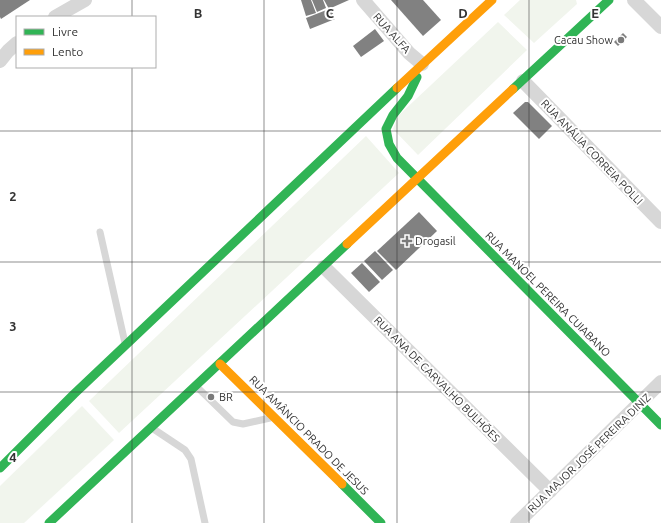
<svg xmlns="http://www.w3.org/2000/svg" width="661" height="523" font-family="Ubuntu,sans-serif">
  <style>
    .green { fill: #f1f5ed }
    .building { fill: #818181 }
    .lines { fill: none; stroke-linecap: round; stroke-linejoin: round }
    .lane { stroke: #d7d7d7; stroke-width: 7 }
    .street { stroke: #d7d7d7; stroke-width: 14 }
    .fast { stroke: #30b455; stroke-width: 9 }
    .slow { stroke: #ff9f0a; stroke-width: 9 }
    .grid { fill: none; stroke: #333; stroke-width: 1; stroke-opacity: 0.55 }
    .poi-dot { fill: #7a7a7a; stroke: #fff; stroke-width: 1.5 }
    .labels { text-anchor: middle; stroke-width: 4; stroke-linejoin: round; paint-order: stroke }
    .street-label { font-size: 11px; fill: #333; stroke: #fff }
    .poi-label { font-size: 11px; fill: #333; stroke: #fff; text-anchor: start }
    .grid-label { font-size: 13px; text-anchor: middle; font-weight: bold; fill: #333; stroke: #fff; stroke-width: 4; stroke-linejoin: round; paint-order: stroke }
  </style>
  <rect width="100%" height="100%" fill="#fff"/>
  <g class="green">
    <path d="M 520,0 L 576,0 L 577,4 L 534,43 L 504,15 Z"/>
    <path d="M 498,22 L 527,50 L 418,155 L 393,129 L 398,116 Z"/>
    <path d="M 366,136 L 399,173 L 119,433 L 89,401 Z"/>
    <path d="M 82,406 L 114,440 L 24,523 L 0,523 L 0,486 Z"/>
  </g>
  <g class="building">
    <path d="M 0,0 L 30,0 L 1,19 L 0,17 Z"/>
    <path d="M 301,0 L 311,0 L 316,13 L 306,16 Z"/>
    <path d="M 312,0 L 323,0 L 326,8 L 317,12 Z"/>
    <path d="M 324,0 L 349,0 L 331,8 L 335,19 L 310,29 L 306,18 L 329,9 Z"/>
    <path d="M 391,0 L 423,0 L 441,20 L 423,36 Z"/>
    <path d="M 375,29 L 384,41 L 361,57 L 353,46 Z"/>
    <path d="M 623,33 L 627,37 L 618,46 L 614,42 Z"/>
    <path d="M 525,102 L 528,102 L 552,126 L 539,139 L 513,113 Z"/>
    <path d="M 419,212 L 437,231 L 396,270 L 377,251 Z"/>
    <path d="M 375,251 L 393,270 L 382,280 L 364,261 Z"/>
    <path d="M 362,263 L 380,282 L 369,292 L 351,273 Z"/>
  </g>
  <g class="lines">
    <g class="lane">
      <path d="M 100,232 L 125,343"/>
      <path d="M 197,387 L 233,422 L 243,424 L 270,418"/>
      <path d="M 152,428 L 185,450 L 191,459 L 205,523"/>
    </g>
    <g class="street">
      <path d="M 363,0 L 409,53 L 422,64"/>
      <path d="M 634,0 L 661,27"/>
      <path d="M 55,17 L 85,0"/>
      <path d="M 0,61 L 8,51 L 17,43"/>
      <path d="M 523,81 L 661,222"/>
      <path d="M 324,267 L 550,491"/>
      <path d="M 517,523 L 661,382"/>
    </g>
    <g class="fast">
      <path d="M 417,77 L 408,96 L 393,115 L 386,129 L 389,144 L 397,158 L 661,425"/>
      <path d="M 513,89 L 609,0"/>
      <path d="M 0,468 L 74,394 L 397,88"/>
      <path d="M 342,484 L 381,523"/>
      <path d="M 49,523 L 347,244"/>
    </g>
    <g class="slow">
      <path d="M 397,88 L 492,0"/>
      <path d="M 347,244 L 513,89"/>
      <path d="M 220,364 L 342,484"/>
    </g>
  </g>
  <path class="grid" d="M 132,0 L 132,17M 264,0 L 264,523M 397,0 L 397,523M 529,0 L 529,523M 132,67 L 132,523M 0,131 L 661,131M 0,262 L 661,262M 0,392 L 661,392"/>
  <g class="poi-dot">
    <circle cx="621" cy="40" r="4"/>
    <path d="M405 235h4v4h4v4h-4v4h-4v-4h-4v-4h4z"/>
    <circle cx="211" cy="397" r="4"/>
  </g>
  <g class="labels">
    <g class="street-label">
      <text transform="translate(392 33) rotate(48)" y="4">RUA ALFA</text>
      <text transform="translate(592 152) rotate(46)" y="4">RUA ANÁLIA CORREIA POLLI</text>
      <text transform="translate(548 294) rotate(45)" y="4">RUA MANOEL PEREIRA CUIABANO</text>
      <text transform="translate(437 379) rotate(45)" y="4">RUA ANA DE CARVALHO BULHÕES</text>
      <text transform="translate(309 435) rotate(45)" y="4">RUA AMÂNCIO PRADO DE JESUS</text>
      <text transform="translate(589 453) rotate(-44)" y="4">RUA MAJOR JOSÉ PEREIRA DINIZ</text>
    </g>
    <g class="poi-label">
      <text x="613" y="44" text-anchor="end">Cacau Show</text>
      <text x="415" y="245">Drogasil</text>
      <text x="219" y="401">BR</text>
    </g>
  </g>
  <g class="grid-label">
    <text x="198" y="18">B</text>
    <text x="330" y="18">C</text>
    <text x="463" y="18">D</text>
    <text x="595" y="18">E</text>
    <text x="13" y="201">2</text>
    <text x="13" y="331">3</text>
    <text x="13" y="462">4</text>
  </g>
  <rect x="16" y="16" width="140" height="52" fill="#ffffff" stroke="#adadad"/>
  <rect x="24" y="29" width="20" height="6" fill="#30b455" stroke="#adadad"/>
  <text x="52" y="36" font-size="12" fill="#333333">Livre</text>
  <rect x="24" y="49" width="20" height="6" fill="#ff9f0a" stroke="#adadad"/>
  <text x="52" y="56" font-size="12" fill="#333333">Lento</text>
</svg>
